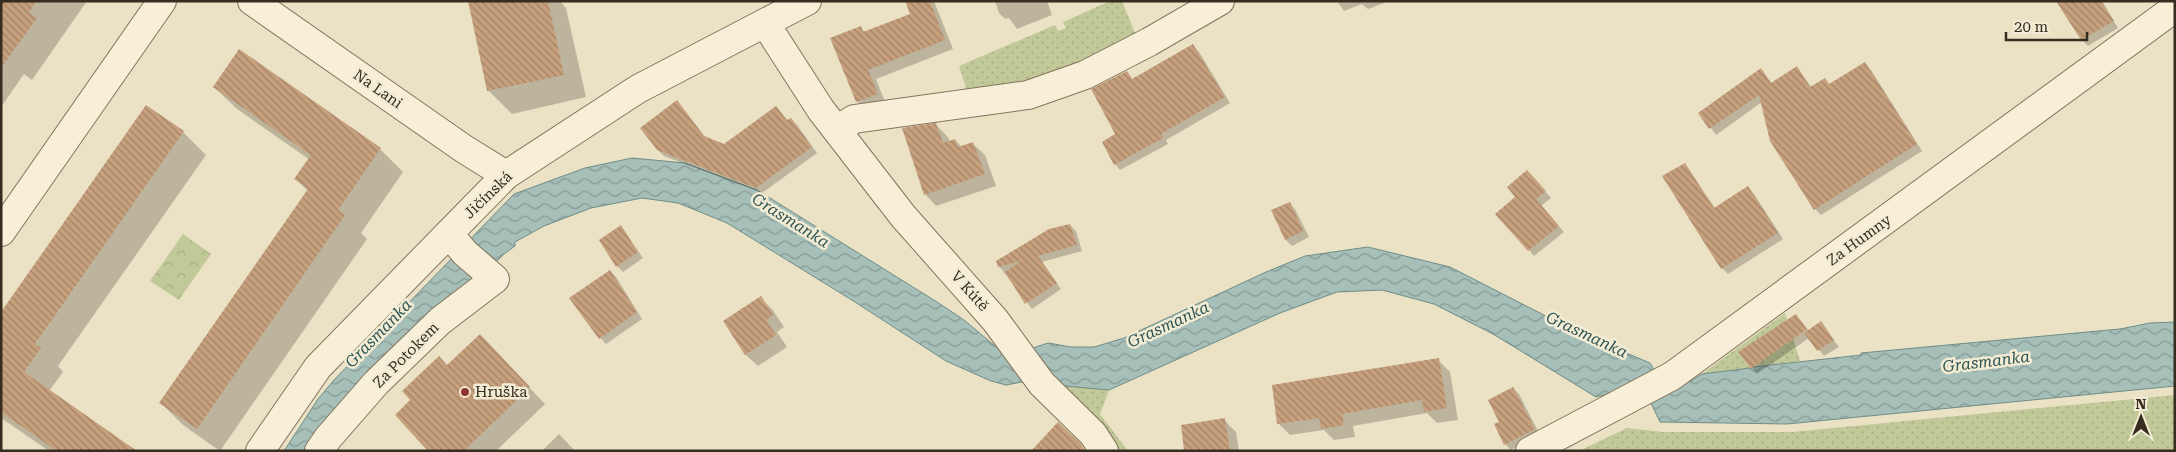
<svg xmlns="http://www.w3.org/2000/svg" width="2176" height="452" font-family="'Roboto Serif',serif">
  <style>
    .grass { fill: url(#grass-dots) }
    .park { fill: url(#park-crowns) }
    .water { fill: url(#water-waves); stroke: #6e8d87 }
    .shadow { fill: #0003 }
    .building { fill: url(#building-back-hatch) }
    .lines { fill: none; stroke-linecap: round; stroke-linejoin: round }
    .minor-casing { stroke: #85745c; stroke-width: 30 }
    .minor { stroke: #f7efd8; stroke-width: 28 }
    .poi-dot { fill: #913530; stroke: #f3ecd4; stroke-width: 2 }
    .labels { text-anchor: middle; stroke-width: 5; stroke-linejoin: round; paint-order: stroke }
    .street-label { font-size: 15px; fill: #362c1f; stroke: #f3ecd4 }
    .poi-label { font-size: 15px; fill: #362c1f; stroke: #f3ecd4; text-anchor: start }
    .water-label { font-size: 16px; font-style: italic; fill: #2f5555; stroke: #f3ecd4 }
  </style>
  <defs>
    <pattern id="grass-dots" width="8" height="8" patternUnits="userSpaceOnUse" patternTransform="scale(1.25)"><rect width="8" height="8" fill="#c1c999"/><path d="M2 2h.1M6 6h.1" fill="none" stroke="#a6ad83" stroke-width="1.8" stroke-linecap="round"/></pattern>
    <pattern id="park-crowns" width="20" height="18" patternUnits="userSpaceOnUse" patternTransform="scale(1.25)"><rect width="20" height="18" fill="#c1c999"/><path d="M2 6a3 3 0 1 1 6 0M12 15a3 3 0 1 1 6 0" fill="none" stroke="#a6ad83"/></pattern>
    <pattern id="water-waves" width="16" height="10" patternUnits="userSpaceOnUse" patternTransform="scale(1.25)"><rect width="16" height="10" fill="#a6bfb9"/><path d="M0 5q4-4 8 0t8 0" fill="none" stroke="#889b96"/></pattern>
    <pattern id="building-back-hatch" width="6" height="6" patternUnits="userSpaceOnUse" patternTransform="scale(1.25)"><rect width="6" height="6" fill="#c7a07d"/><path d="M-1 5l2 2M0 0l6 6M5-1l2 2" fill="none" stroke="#a28366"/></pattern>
  </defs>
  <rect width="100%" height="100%" fill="#ebe2c5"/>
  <g class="grass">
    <path d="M 1110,1 L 1122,1 L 1137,38 L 1081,64 L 1026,84 L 968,94 L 959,66 L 1055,25 L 1058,31 L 1066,28 L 1063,22 Z"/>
    <path d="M 1785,313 L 1800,361 L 1753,367 L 1762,361 L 1749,345 L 1738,352 L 1750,368 L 1702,374 Z"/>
    <path d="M 1061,385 L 1109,390 L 1100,414 L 1128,451 L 1114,451 Z"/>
    <path d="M 2175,395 L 2175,451 L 1579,451 L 1627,428 L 1664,432 L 1792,432 Z"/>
  </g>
  <path class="park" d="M 183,234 L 211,254 L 179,300 L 150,281 Z"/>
  <path class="water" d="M 632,158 L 685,163 L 757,190 L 937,302 L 964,320 L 995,346 L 1033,348 L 1048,343 L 1071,347 L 1094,347 L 1124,338 L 1266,272 L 1305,256 L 1368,247 L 1450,267 L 1581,334 L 1650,363 L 1655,371 L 1689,382 L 1702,374 L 1750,368 L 1751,369 L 1753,367 L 1861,355 L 1861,353 L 2120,329 L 2150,323 L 2175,322 L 2175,386 L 1787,424 L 1660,422 L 1651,403 L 1616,392 L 1596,397 L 1493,334 L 1434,304 L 1382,290 L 1337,292 L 1280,313 L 1109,390 L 1022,382 L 1006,385 L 991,381 L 946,361 L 855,302 L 727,223 L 678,203 L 642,198 L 591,208 L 544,226 L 515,242 L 515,246 L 504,254 L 311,451 L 284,451 L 318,399 L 334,380 L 514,194 L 585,168 Z"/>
  <g class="shadow">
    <path d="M 1,1 L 87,1 L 32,80 L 24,74 L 1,107 Z"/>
    <path d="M 469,1 L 560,1 L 566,8 L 586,97 L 512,114 L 489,91 Z"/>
    <path d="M 906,1 L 934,1 L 953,49 L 876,79 L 885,102 L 866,110 L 857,101 L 861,28 L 866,33 L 912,14 Z"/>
    <path d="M 995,1 L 1047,1 L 1052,15 L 1017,29 L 1009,18 L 1005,19 L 999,13 Z"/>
    <path d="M 1337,1 L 1387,1 L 1387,2 L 1368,9 L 1362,4 L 1344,11 Z"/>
    <path d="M 2069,1 L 2102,1 L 2118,28 L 2088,46 L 2082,40 L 2062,9 Z"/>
    <path d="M 1193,46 L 1199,52 L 1230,103 L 1166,140 L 1168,144 L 1120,170 L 1115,164 L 1116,135 L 1127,72 L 1133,80 Z"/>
    <path d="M 1865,64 L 1871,70 L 1922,151 L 1821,215 L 1815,209 L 1762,102 L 1716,135 L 1700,113 L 1761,70 L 1772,84 L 1797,68 L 1812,88 L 1825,80 L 1830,85 Z"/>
    <path d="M 214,87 L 380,149 L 403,172 L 361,233 L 367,239 L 220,451 L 183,425 L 160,402 L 308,191 L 296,179 L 310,160 L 237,109 Z"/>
    <path d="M 677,101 L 706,138 L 724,145 L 776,108 L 788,121 L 791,119 L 797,125 L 817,153 L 762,193 L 664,156 L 658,150 Z"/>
    <path d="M 146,107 L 183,132 L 206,155 L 58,366 L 63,372 L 49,391 L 131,451 L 49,451 L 1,418 L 1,315 Z"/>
    <path d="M 936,125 L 948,137 L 950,142 L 955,140 L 962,147 L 973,144 L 985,155 L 996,186 L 936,206 L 925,194 Z"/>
    <path d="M 1685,165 L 1715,208 L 1748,188 L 1754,194 L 1783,239 L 1728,274 L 1722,268 Z"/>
    <path d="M 1533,178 L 1551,198 L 1541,206 L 1564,232 L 1534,256 L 1529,250 L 1517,197 Z"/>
    <path d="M 1289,203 L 1295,209 L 1309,237 L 1292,246 L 1286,240 L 1273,211 Z"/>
    <path d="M 1070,225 L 1076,231 L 1082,251 L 1042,262 L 1061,289 L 1032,309 L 999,266 Z"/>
    <path d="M 621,227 L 643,258 L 623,272 L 617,266 Z"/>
    <path d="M 610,271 L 616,277 L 642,319 L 606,344 L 588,324 L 570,298 Z"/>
    <path d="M 760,298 L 772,309 L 784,327 L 777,332 L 787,347 L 758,366 L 746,355 L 724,321 Z"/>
    <path d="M 1796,316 L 1809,331 L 1821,323 L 1839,347 L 1824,356 L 1809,338 L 1757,374 L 1752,368 Z"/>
    <path d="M 495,352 L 545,404 L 496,451 L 430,451 L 447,366 Z"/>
    <path d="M 1438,360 L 1450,372 L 1458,420 L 1437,423 L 1427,413 L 1353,426 L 1355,437 L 1334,440 L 1324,430 L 1290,435 L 1279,424 L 1273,386 Z"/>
    <path d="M 1513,388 L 1519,394 L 1540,435 L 1511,450 L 1505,444 L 1496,425 L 1501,423 Z"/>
    <path d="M 1224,420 L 1236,432 L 1239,451 L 1186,451 Z"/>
    <path d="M 559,434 L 575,451 L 542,451 Z"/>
  </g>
  <g class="building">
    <path d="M 1,1 L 36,1 L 29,13 L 37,18 L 1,68 Z"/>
    <path d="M 468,1 L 548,1 L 564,75 L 487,91 Z"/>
    <path d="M 905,1 L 930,1 L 945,40 L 868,70 L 878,94 L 856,102 L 830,38 L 861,26 L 863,32 L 910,14 Z"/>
    <path d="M 2056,1 L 2101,1 L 2114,21 L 2081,40 Z"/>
    <path d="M 1193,44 L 1225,97 L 1161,134 L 1163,138 L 1114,165 L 1102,142 L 1115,134 L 1091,89 L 1127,71 L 1132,79 Z"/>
    <path d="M 239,49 L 381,148 L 338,210 L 345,215 L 197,429 L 159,403 L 308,189 L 294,179 L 311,155 L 213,87 Z"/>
    <path d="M 1865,62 L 1917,144 L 1814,210 L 1770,141 L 1759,95 L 1709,129 L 1698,113 L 1761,68 L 1771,83 L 1797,66 L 1810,87 L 1825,78 L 1829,84 Z"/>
    <path d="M 677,100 L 704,136 L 724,144 L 776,106 L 787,120 L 791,118 L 812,147 L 756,188 L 657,150 L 640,128 Z"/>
    <path d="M 146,105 L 184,131 L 35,344 L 41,348 L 24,372 L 137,451 L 57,451 L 1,412 L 1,312 Z"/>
    <path d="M 936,123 L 943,143 L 955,139 L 958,147 L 973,142 L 985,174 L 924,195 L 902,128 Z"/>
    <path d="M 1685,163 L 1714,208 L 1748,186 L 1778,233 L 1721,269 L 1662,176 Z"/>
    <path d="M 1527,170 L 1546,191 L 1536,199 L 1559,226 L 1528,251 L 1495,214 L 1515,197 L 1507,187 Z"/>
    <path d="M 1290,202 L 1303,231 L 1285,240 L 1271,210 Z"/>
    <path d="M 1070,224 L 1077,245 L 1038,256 L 1057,283 L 1025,304 L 1005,272 L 1021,261 L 998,267 L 996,261 L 1049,229 Z"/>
    <path d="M 621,225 L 638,252 L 616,267 L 599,240 Z"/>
    <path d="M 610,270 L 637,312 L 599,339 L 569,298 Z"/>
    <path d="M 761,296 L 773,315 L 766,320 L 776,335 L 745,355 L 723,321 Z"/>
    <path d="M 1796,314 L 1807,329 L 1751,369 L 1738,352 Z"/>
    <path d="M 1821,321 L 1834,340 L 1817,351 L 1804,333 Z"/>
    <path d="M 480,334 L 530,387 L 464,451 L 428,451 L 395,415 L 410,400 L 402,391 L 439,356 L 447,365 Z"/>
    <path d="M 1439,358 L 1447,408 L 1424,412 L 1422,400 L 1342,414 L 1344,425 L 1321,429 L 1319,418 L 1277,424 L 1272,385 Z"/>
    <path d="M 1513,387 L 1535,429 L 1504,445 L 1494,424 L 1499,422 L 1488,400 Z"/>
    <path d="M 1225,418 L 1230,451 L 1184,451 L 1181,425 Z"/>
    <path d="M 1058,422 L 1081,444 L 1085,451 L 1031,451 Z"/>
  </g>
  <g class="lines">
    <defs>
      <g id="minor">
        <path d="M 252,1 L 464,149 L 506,175"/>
        <path d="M 765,23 L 821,110 L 903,216 L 995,320 L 1042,384 L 1093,434 L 1104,451"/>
        <path d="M 837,130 L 854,119 L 1028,95 L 1085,75 L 1149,42 L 1220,1"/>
        <path d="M 1,232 L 162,1"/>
        <path d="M 260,451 L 318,367 L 506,175 L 638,89 L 807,1"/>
        <path d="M 319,451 L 328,438 L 376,383 L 440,321 L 495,279 L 465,253 L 449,234"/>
        <path d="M 1530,451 L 1672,376 L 2175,8"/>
      </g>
    </defs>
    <use href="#minor" class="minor-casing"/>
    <use href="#minor" class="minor"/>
  </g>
  <circle class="poi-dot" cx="465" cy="392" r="5"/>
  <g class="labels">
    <g class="street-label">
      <text transform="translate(378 89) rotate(35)" y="5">Na Lani</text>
      <text transform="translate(488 195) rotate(-44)" y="5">Jičínská</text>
      <text transform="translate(1859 240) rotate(-36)" y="5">Za Humny</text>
      <text transform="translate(970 291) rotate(48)" y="5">V Kútě</text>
      <text transform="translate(406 355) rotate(-45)" y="5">Za Potokem</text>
    </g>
    <g class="poi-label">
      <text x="475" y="397">Hruška</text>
    </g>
    <g class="water-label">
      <text transform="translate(791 220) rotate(32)" y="6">Grasmanka</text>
      <text transform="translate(1168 324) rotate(-25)" y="6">Grasmanka</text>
      <text transform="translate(378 333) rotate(-46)" y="6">Grasmanka</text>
      <text transform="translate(1587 334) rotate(25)" y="6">Grasmanka</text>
      <text transform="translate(1986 361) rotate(-7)" y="6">Grasmanka</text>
    </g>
  </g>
  <rect width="2176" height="452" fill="none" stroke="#362c1f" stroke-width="5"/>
  <g transform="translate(2141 417)" stroke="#f3ecd4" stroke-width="4" paint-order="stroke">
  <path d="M0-4L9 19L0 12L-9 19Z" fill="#362c1f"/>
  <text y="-8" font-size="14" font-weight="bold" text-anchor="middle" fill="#362c1f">N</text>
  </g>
  <path d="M2006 32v8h81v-8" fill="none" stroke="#362c1f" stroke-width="2.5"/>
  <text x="2014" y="32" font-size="15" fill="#362c1f" stroke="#f3ecd4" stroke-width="4" paint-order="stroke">20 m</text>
</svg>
